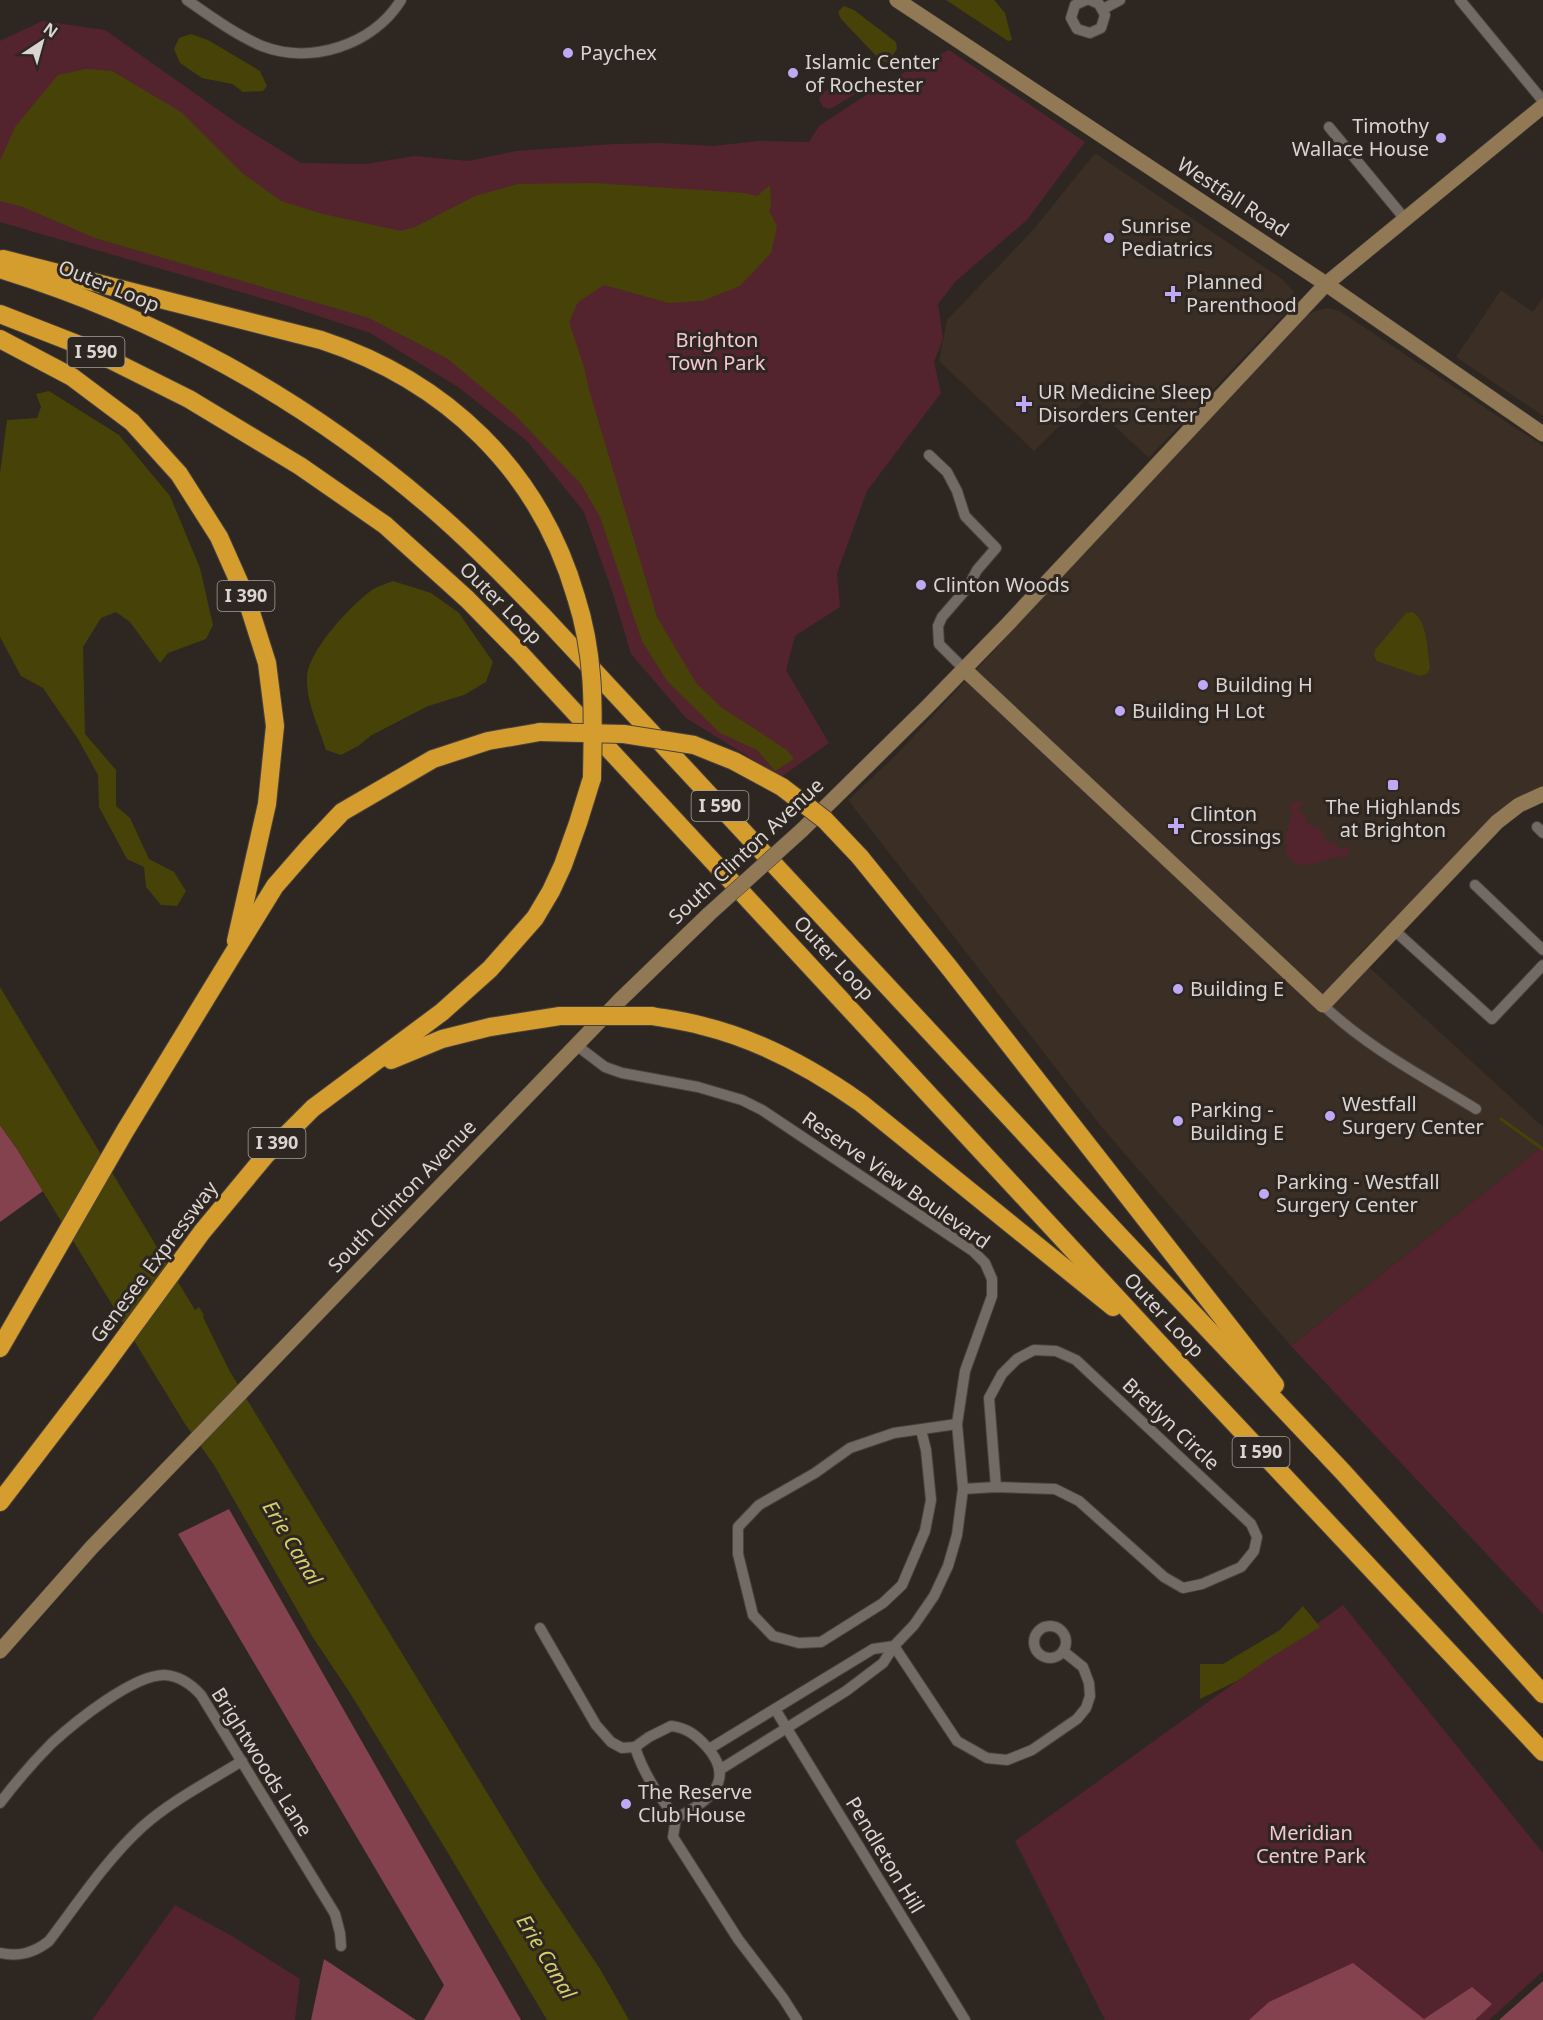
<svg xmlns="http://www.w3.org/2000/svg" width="1543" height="2020" font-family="'Noto Sans',sans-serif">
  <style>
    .built { fill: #3a2e25 }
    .green { fill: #53242e }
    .forest { fill: #84414e }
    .water { fill: #474207 }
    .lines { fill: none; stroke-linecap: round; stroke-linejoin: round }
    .stream { stroke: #474207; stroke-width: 3 }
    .street-casing { stroke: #48423e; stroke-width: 12 }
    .secondary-casing { stroke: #48423e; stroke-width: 16 }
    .highway-casing { stroke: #48423e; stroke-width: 20 }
    .street { stroke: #736a64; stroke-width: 10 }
    .secondary { stroke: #907954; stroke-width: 15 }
    .highway { stroke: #d59d2d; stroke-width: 18 }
    .secondary-bridge-casing { stroke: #48423e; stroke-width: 16; stroke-linecap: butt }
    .highway-bridge-casing { stroke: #48423e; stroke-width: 20; stroke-linecap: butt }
    .secondary-bridge { stroke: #907954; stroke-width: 15 }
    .highway-bridge { stroke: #d59d2d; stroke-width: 18 }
    .poi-dot { fill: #bfa9f4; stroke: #2d2621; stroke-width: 2 }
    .labels { text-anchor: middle; stroke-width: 6; stroke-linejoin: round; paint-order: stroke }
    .shield { fill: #2d2621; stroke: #a6a09d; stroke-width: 1.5 }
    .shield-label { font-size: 18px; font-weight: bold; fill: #dad5d2 }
    .poi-label { font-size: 20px; fill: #dad5d2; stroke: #2d2621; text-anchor: start }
    .street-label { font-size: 20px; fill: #dad5d2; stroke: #2d2621 }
    .park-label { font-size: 20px; fill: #f3c8ce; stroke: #2d2621 }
    .water-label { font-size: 21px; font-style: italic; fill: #d8ce69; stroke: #2d2621 }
  </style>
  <rect width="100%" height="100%" fill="#2d2621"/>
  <g class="built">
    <path d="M 1095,153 L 1282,279 L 1294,292 L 1296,302 L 1149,458 L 1086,400 L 1034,451 L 939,361 L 947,320 L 1034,229 Z"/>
    <path d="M 1501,290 L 1533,312 L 1543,297 L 1543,416 L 1456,357 Z"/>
    <path d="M 1327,308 L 1340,311 L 1543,446 L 1543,789 L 1422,891 L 1357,956 L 1543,1127 L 1543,1146 L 1291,1346 L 1099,1124 L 848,800 L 895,756 L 1308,315 L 1315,311 Z"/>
  </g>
  <g class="green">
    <path d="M 42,21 L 105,30 L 237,123 L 301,163 L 366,164 L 415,156 L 468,161 L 516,151 L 614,144 L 663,143 L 712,146 L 759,141 L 809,142 L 819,126 L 886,82 L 949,50 L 1085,142 L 1027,220 L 956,281 L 938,304 L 943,339 L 934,362 L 941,393 L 867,491 L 837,573 L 840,607 L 795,636 L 786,670 L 829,743 L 781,777 L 686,718 L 631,654 L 612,591 L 584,512 L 527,441 L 458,387 L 370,333 L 285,305 L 0,222 L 0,41 Z"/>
    <path d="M 846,82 L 849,83 L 855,94 L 830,109 L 823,107 L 819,99 C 823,89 836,85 846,82 Z"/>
    <path d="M 1300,801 L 1303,803 L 1298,809 L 1307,817 L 1304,819 L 1314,828 L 1316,826 L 1324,833 L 1322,836 L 1331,844 L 1334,842 L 1342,850 L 1347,845 L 1349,847 L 1347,857 L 1341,859 L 1340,856 L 1307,866 L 1306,863 L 1297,866 L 1289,856 L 1285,855 L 1287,845 L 1284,844 L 1292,811 L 1290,810 L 1291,804 Z"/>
    <path d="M 1543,1146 L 1543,1614 L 1291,1346 Z"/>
    <path d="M 1343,1605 L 1543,1853 L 1543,1971 L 1489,2020 L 1105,2020 L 1015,1841 Z"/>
    <path d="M 175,1905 L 232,1936 L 300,1979 L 295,2020 L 92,2020 Z"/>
  </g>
  <g class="forest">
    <path d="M 0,1125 L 17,1149 L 43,1191 L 0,1222 Z"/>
    <path d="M 229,1509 L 521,2020 L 424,2020 L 444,1985 L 178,1534 Z"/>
    <path d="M 324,1959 L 416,2020 L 311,2020 Z"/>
    <path d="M 1353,1963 L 1424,2019 L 1472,1987 L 1492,2004 L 1475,2020 L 1249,2020 L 1269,2002 Z"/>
    <path d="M 1543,1981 L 1543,2020 L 1499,2020 Z"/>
  </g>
  <g class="water">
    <path d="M 946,0 L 994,0 L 1005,13 L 1012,40 L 1008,41 Z"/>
    <path d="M 844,6 L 854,10 L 896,42 L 897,49 L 888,62 L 881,61 L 841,19 L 838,12 Z"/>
    <path d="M 191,34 L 208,40 L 260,71 L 267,86 L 263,91 L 243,92 L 232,84 L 202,78 L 180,63 L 174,49 L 179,38 Z"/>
    <path d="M 86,69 L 112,71 L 181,112 L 242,173 L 281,201 L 323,214 L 401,231 L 415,227 L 475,196 L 518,184 L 594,183 L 745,193 L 757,196 L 770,185 L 771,206 L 769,211 L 777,226 L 771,253 L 740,286 L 702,301 L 669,303 L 604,285 L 578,302 L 569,322 L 584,367 L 589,390 L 657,617 L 696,683 L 721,707 L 787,750 L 794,759 L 775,771 L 757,750 L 720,733 L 667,681 L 642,641 L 600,517 L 581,484 L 514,414 L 448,359 L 369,318 L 95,238 L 23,207 L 0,201 L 0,161 L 15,127 L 58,75 Z"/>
    <path d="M 49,391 L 119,435 L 170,496 L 200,568 L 213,625 L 206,639 L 168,653 L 160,663 L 130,622 L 116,612 L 101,618 L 83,647 L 85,734 L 116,770 L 116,806 L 130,818 L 149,859 L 174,872 L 186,891 L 177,906 L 161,905 L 146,887 L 144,867 L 127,859 L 99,807 L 98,775 L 78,739 L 43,688 L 21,676 L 0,637 L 0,473 L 7,420 L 37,418 L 41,407 L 36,394 Z"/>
    <path d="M 393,581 L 431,593 L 459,613 L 493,662 L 486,682 L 464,695 L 428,706 L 372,735 L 358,746 L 341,755 L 326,750 C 319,727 306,702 307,678 C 307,652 351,605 372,590 C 378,586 386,584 393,581 Z"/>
    <path d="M 1413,612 C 1428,623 1427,650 1430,668 L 1427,674 L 1420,676 L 1377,661 L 1374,656 L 1375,650 L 1406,613 Z"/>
    <path d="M 0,987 L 195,1310 L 199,1307 L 204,1315 L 203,1317 L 229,1370 L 541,1881 L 600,1969 L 629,2020 L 547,2020 L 448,1853 L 350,1693 L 312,1636 L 214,1465 L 185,1424 L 17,1149 L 0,1125 Z"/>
    <path d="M 1303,1606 L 1320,1627 L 1273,1656 L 1237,1681 L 1200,1699 L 1200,1664 L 1223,1664 L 1280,1630 Z"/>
  </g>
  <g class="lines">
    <path class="stream" d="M 1501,1119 L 1543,1149"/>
    <defs>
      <g id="street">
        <path d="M 187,0 C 210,16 236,35 262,46 C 311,65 373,45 401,0"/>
        <path d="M 1086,0 L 1075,5 L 1071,18 L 1077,29 L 1090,33 L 1101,28 L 1105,15 L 1099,4 L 1090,0"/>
        <path d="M 1460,0 L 1543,101"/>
        <path d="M 1103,9 L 1120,0"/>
        <path d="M 1329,127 L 1405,219"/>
        <path d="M 929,455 L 947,472 L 957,491 L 965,516 L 996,548 L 977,570 L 968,587 L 942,617 L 938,626 L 939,644 L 964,669"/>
        <path d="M 1537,827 L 1543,833"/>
        <path d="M 1475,885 L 1543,950"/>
        <path d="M 1394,930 L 1492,1019 L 1543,965"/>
        <path d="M 1323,1005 C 1368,1048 1424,1077 1476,1109"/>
        <path d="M 576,1045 L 605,1067 L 622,1073 L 698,1087 L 742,1100 L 762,1110 L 973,1251 L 985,1263 L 992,1279 L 992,1296 L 965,1371 L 957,1424 L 963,1489 L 957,1535 L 948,1566 L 934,1596 L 914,1625 L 894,1646 L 883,1663 L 846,1691 L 721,1769"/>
        <path d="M 921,1430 L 926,1450 L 931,1500 L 925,1531 L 902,1585 L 883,1603 L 821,1642 L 799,1643 L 773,1636 L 753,1615 L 738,1554 L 738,1527 L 759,1505 L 815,1473 L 850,1448 L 894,1433 L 957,1424"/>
        <path d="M 963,1489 L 996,1487 L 1055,1489 L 1079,1501 L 1164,1577 L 1183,1588 L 1202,1584 L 1241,1567 L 1254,1551 L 1257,1537 L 1251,1524 L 1076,1360 L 1056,1351 L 1034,1350 L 1017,1359 L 1002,1374 L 989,1398 L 996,1487"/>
        <circle cx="1050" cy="1642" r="16"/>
        <path d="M 540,1628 L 596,1725 L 611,1742 L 622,1748 L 635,1747"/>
        <path d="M 894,1646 L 957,1741 L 987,1758 L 1007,1760 L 1032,1750 L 1077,1719 L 1086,1708 L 1090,1696 L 1089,1683 L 1083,1667 L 1063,1651"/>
        <path d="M 775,1709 L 965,2020"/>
        <path d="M 671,1726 C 687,1728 696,1735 706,1746 C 738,1781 708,1802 676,1818 C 659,1797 643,1773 635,1747 L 649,1737 Z"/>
        <path d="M 709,1749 L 873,1649 L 894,1646"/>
        <path d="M 0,1803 C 16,1782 33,1762 52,1743 C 75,1722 134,1674 165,1675 C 180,1676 191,1684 201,1695 L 335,1914 L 340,1933 L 341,1946"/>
        <path d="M 676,1818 L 673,1837 L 738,1939 L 783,1998 L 797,2020"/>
        <path d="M 0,1953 C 19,1957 34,1953 49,1941 C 78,1903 106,1860 142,1827 C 171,1801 208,1782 242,1761"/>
      </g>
      <g id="secondary">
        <path d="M 897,0 L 1326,284 L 1543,434"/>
        <path d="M 964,669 L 1323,1005 L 1497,822 L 1519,805 L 1543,794"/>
        <path d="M 802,830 L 928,706 L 1006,626 L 1326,284 L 1543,106"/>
        <path d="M 0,1651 L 92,1547 L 620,1000 L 709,914"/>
      </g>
      <g id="highway">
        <path d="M 3,259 L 321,340 C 446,381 539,470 576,597"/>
        <path d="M 0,269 C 156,317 303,398 427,504 C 468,539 505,577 542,615 L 1117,1233 L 1343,1472 L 1543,1694"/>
        <path d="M 0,314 L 87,348 L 189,399 L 300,466 L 385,525 L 467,599 L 519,652 L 1159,1343 L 1543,1752"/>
        <path d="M 0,339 L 72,377 L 132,422 L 179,474 L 219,537 L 247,600 L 267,663 L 275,726 L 267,804 L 236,941"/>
        <path d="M 860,857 L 948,966 L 1275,1385"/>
        <path d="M 652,1016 C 669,1019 686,1021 703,1026 C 760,1040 813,1069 861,1103 L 1113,1307"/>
        <path d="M 391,1060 L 442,1039 L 490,1027 L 560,1016"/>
        <path d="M 0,1348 L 125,1131 L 233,954 L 275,886 L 309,847 L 342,812 L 433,759 L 488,741 L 540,732"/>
        <path d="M 0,1502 L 101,1370 L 202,1232 L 265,1156 L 313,1108 L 442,1012 L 490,969 L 535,918 L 551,891 L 563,865 L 578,823 L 592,778"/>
      </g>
    </defs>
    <use href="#street" class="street-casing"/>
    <use href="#secondary" class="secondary-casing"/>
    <use href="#highway" class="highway-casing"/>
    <use href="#street" class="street"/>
    <use href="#secondary" class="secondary"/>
    <use href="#highway" class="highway"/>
    <defs>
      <path id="secondary-bridge" d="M 709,914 L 802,830"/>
      <g id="highway-bridge">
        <path d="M 576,597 C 596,659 593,714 592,778"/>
        <path d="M 540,732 L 624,734 L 694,745 L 734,761 L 782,787 L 825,820 L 860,857"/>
        <path d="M 560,1016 L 652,1016"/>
      </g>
    </defs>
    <use href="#secondary-bridge" class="secondary-bridge-casing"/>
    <use href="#highway-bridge" class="highway-bridge-casing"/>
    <use href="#secondary-bridge" class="secondary-bridge"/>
    <use href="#highway-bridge" class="highway-bridge"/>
  </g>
  <g class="poi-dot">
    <circle cx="568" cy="53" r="6"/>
    <circle cx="793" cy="73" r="6"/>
    <circle cx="1441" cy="138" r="6"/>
    <circle cx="1109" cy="238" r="6"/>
    <path d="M1170 285h6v6h6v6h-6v6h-6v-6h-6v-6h6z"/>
    <path d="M1021 395h6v6h6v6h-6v6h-6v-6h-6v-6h6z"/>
    <circle cx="921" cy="585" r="6"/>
    <circle cx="1203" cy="685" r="6"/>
    <circle cx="1120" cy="711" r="6"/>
    <rect x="1387" y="779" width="12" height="12" rx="3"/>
    <path d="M1173 817h6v6h6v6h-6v6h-6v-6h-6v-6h6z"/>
    <circle cx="1178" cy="989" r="6"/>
    <circle cx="1330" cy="1116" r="6"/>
    <circle cx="1178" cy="1121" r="6"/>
    <circle cx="1264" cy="1194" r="6"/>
    <circle cx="626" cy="1804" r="6"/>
  </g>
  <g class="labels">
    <g class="shield">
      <rect x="67.5" y="337" width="57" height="30" rx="4.5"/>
      <rect x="217.5" y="581" width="57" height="30" rx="4.5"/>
      <rect x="691.5" y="791" width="57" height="30" rx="4.5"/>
      <rect x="248.5" y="1128" width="57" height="30" rx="4.5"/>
      <rect x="1232.5" y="1437" width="57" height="30" rx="4.5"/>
    </g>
    <g class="shield-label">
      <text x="96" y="358">I 590</text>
      <text x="246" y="602">I 390</text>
      <text x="720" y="812">I 590</text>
      <text x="277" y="1149">I 390</text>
      <text x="1261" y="1458">I 590</text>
    </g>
    <g class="poi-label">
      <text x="580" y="60">Paychex</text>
      <text x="805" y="69">Islamic Center<tspan x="805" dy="23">of Rochester</tspan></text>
      <text x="1429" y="133" text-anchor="end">Timothy<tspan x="1429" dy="23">Wallace House</tspan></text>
      <text x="1121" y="233">Sunrise<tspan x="1121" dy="23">Pediatrics</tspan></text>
      <text x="1186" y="289">Planned<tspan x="1186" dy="23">Parenthood</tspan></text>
      <text x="1038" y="399">UR Medicine Sleep<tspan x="1038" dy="23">Disorders Center</tspan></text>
      <text x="933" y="592">Clinton Woods</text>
      <text x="1215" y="692">Building H</text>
      <text x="1132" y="718">Building H Lot</text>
      <text x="1393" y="814" text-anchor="middle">The Highlands<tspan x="1393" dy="23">at Brighton</tspan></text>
      <text x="1190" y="821">Clinton<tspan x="1190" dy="23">Crossings</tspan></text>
      <text x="1190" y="996">Building E</text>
      <text x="1342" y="1111">Westfall<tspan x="1342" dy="23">Surgery Center</tspan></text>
      <text x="1190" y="1117">Parking -<tspan x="1190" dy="23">Building E</tspan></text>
      <text x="1276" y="1189">Parking - Westfall<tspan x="1276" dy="23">Surgery Center</tspan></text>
      <text x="638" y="1799">The Reserve<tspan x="638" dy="23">Club House</tspan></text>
    </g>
    <g class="street-label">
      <text transform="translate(1233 197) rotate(33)" y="7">Westfall Road</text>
      <text transform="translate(109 286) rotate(22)" y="7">Outer Loop</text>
      <text transform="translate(501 603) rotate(45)" y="7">Outer Loop</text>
      <text transform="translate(746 851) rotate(-43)" y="7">South Clinton Avenue</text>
      <text transform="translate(834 958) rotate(47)" y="7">Outer Loop</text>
      <text transform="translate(896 1180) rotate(35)" y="7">Reserve View Boulevard</text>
      <text transform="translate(402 1196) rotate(-46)" y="7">South Clinton Avenue</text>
      <text transform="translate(154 1262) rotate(-53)" y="7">Genesee Expressway</text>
      <text transform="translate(1164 1315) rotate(47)" y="7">Outer Loop</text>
      <text transform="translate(1171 1424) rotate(43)" y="7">Bretlyn Circle</text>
      <text transform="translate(262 1762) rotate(58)" y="7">Brightwoods Lane</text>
      <text transform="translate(885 1855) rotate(59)" y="7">Pendleton Hill</text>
    </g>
    <g class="park-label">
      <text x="717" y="347">Brighton<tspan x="717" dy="23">Town Park</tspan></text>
      <text x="1311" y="1840">Meridian<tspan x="1311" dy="23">Centre Park</tspan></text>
    </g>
    <g class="water-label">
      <text transform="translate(292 1543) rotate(59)" y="7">Erie Canal</text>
      <text transform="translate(546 1957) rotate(59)" y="7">Erie Canal</text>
    </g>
  </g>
  <g transform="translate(42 42) rotate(36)" stroke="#2d2621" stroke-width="4.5" paint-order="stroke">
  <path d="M0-4.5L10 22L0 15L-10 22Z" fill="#dad5d2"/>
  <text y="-9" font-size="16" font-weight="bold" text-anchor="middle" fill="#dad5d2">N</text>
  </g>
</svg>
